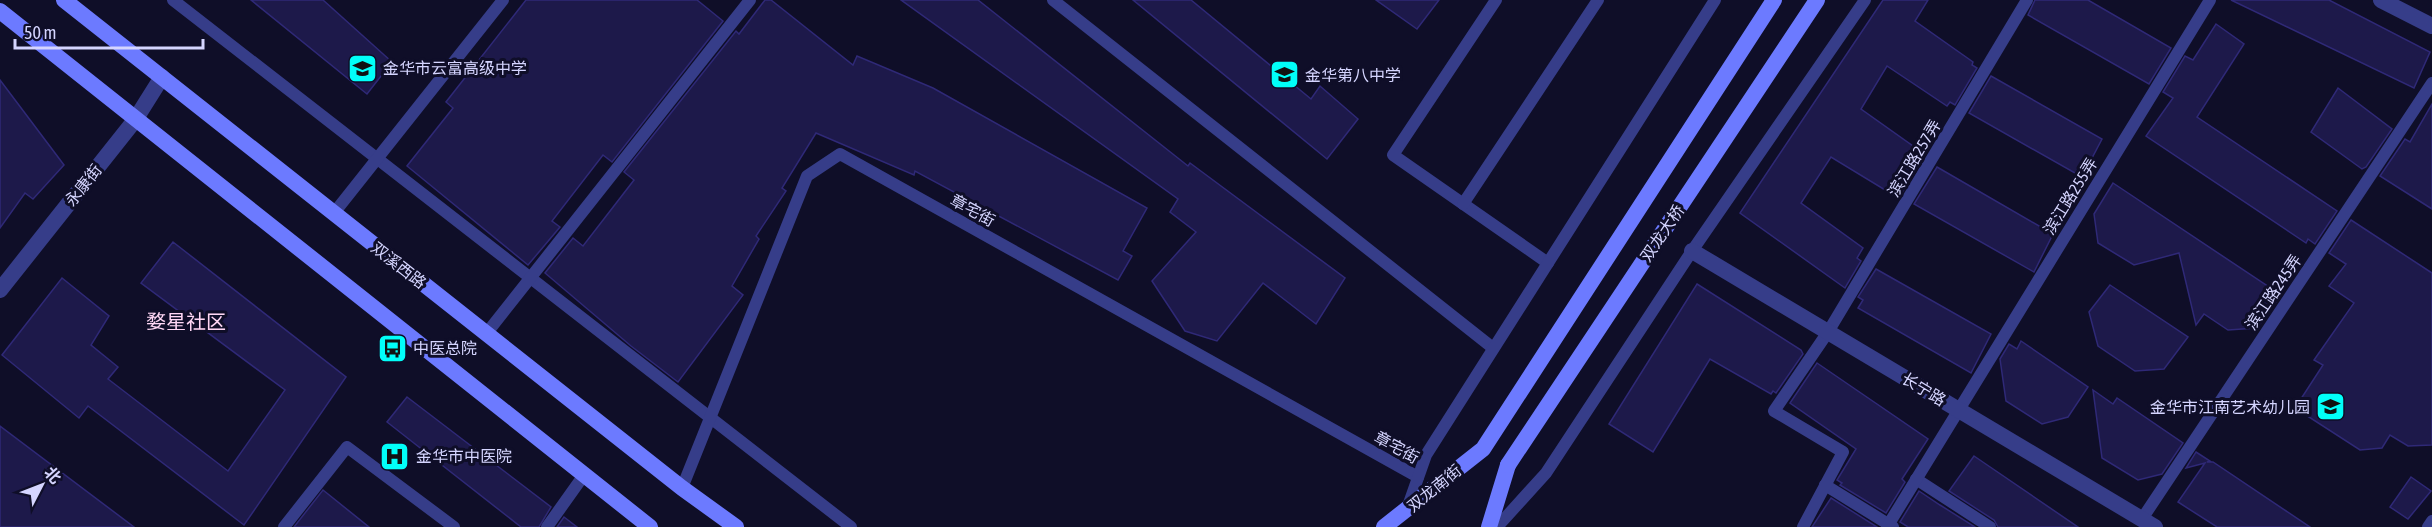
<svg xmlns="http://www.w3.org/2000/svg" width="2432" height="527" font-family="'Asap Condensed','Noto Sans SC',sans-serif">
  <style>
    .building { fill: #1d194a; stroke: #2f2977; stroke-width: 1.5 }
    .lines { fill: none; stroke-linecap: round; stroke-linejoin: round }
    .service { stroke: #363d89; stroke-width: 12 }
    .minor { stroke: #363d89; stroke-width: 16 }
    .tertiary { stroke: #363d89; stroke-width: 16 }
    .secondary { stroke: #6c7aff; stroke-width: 16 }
    .secondary-bridge { stroke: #6c7aff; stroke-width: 16 }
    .labels { text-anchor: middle; stroke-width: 6; stroke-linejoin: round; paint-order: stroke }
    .poi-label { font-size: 16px; fill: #d5d5ff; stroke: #0f0e28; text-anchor: start }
    .street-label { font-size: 16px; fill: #d5d5ff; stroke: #0f0e28 }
    .quarter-label { font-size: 20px; fill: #ffd7f5; stroke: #0f0e28 }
  </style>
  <rect width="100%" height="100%" fill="#0f0e28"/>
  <g class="building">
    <path d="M 251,0 L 323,0 L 392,62 L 367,94 Z"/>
    <path d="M 526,0 L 697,0 L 723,21 L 612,162 L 603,155 L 552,221 L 560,227 L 528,265 L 407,166 L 453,108 L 446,102 Z"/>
    <path d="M 765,0 L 771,0 L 853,65 L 857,56 L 933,88 L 1147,208 L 1123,251 L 1132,256 L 1118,280 L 915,171 L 914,175 L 816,133 L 782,188 L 786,191 L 756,236 L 759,239 L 732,286 L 743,295 L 678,382 L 631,346 L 545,273 L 573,238 L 583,246 L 634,180 L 624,172 L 736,31 L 739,34 Z"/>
    <path d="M 901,0 L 978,0 L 1188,166 L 1190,163 L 1345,278 L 1316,324 L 1263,283 L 1217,341 L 1185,331 L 1152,281 L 1196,232 L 1170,212 L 1178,199 Z"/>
    <path d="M 1133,0 L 1191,0 L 1311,99 L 1320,86 L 1358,119 L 1327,159 Z"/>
    <path d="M 1376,0 L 1439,0 L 1417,29 Z"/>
    <path d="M 1883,0 L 1928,0 L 1915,21 L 1973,62 L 1972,65 L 1977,68 L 1955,105 L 1950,102 L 1947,106 L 1887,66 L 1861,109 L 1920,151 L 1917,156 L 1922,159 L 1900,196 L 1897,194 L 1895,196 L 1831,157 L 1801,203 L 1863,248 L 1857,258 L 1861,261 L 1845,288 L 1740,213 Z"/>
    <path d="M 2035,0 L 2088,0 L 2171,48 L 2149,84 L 2028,15 Z"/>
    <path d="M 2231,0 L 2329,0 L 2430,52 L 2414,88 Z"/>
    <path d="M 2216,24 L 2244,44 L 2197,117 L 2337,211 L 2315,244 L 2308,239 L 2306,243 L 2146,136 L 2173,98 L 2163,92 L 2185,56 L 2193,60 Z"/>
    <path d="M 1991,76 L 2102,139 L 2082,177 L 1969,113 Z"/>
    <path d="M 0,80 L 64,165 L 33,199 L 25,193 L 0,228 Z"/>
    <path d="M 2338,88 L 2392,129 L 2366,167 L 2362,169 L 2311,132 Z"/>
    <path d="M 2432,104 L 2432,209 L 2380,176 L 2405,139 L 2410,142 Z"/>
    <path d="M 1937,167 L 2053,234 L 2034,272 L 1914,204 Z"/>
    <path d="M 2113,183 L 2281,295 L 2257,328 L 2228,330 L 2204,314 L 2196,325 L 2179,253 L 2134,265 L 2098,243 L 2094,214 Z"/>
    <path d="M 2351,220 L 2432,273 L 2432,445 L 2408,446 L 2390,435 L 2382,448 L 2360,450 L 2295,408 L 2323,365 L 2314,360 L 2354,303 L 2329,286 L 2346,264 L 2329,253 Z"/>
    <path d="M 173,242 L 346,377 L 244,525 L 88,406 L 79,418 L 2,355 L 62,278 L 109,316 L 91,345 L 118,367 L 108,379 L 228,471 L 285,390 L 141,283 Z"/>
    <path d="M 1876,269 L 1991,334 L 1971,373 L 1858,308 L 1863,300 L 1858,297 Z"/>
    <path d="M 1697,284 L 1801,350 L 1803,354 L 1776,393 L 1773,391 L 1771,394 L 1710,359 L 1653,452 L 1609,424 Z"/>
    <path d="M 2110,285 L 2188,337 L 2164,369 L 2135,371 L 2098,346 L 2089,312 Z"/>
    <path d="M 2021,341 L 2088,387 L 2068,417 L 2042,424 L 2006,401 L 2000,359 L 2009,344 L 2017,349 Z"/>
    <path d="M 1817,363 L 1928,439 L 1902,479 L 1905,482 L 1886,513 L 1840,485 L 1842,483 L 1837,480 L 1856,449 L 1790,403 Z"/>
    <path d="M 2093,390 L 2113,404 L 2117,398 L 2183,443 L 2162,474 L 2138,480 L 2102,458 Z"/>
    <path d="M 407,397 L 551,507 L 539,527 L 521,527 L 387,422 Z"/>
    <path d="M 0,426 L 134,527 L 0,527 Z"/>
    <path d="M 2196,452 L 2210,461 L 2207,462 L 2213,462 L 2310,527 L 2217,527 L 2178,502 L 2205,463 L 2186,468 Z"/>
    <path d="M 1974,456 L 2078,527 L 1998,527 L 1994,520 L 1949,491 Z"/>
    <path d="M 2411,477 L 2431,491 L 2408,519 L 2390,507 Z"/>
    <path d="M 323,490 L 369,527 L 294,527 Z"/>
    <path d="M 1919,491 L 1940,505 L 1975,527 L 1908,527 L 1900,522 Z"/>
    <path d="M 1831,498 L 1877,527 L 1812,527 Z"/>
    <path d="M 564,517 L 577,527 L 557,527 Z"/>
  </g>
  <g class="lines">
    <g class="service">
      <path d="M 173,0 L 851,527"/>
      <path d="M 1053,0 L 1493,348"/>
      <path d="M 1496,0 L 1393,155 L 1548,263"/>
      <path d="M 1463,204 L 1598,0"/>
      <path d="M 334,213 L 503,0"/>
      <path d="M 486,334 L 750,0"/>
      <path d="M 1916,479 L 1990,527"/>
      <path d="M 1825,485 L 1893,527"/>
      <path d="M 682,488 L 807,176 L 840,154 L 1418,477"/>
      <path d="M 1407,509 L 1426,455 L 1715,0"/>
      <path d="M 2142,519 L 2432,83"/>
      <path d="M 284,527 L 347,447 L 454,527"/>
      <path d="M 547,527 L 584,475"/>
      <path d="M 1497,527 L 1546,473 L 1692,251 L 1865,0"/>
      <path d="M 1803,527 L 1843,452 L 1774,411 L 1828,332 L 2027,0"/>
      <path d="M 1887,527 L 2210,0"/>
      <path d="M 2428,527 L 2432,521"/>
    </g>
    <g class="minor">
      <path d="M 2381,0 L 2432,26"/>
      <path d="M 1692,251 L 2155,527"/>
    </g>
    <path class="tertiary" d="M 0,290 L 135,120 L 162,77"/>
    <g class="secondary">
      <path d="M 64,0 L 682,488 L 736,527"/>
      <path d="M 0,11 L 650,527"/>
      <path d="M 1384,527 L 1483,449 L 1774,0"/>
      <path d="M 1489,527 L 1508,465"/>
    </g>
    <path class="secondary-bridge" d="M 1508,465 L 1817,0"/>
  </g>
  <defs>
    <symbol id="school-square" viewBox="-11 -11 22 22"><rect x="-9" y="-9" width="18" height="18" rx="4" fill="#01fff9" stroke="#0f0e28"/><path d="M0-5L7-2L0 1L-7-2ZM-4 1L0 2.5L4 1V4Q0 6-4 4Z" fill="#111"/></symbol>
    <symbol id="bus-square" viewBox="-11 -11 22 22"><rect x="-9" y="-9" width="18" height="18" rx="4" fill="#01fff9" stroke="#0f0e28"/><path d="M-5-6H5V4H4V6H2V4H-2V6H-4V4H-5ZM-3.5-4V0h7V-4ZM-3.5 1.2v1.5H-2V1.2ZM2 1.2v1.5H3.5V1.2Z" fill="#111"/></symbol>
    <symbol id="hospital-square" viewBox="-11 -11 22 22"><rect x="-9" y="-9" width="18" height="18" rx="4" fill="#01fff9" stroke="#0f0e28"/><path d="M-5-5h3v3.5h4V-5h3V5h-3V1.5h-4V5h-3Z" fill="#111"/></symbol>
  </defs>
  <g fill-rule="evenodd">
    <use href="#school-square" x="346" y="52" width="33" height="33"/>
    <use href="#school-square" x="1268" y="58" width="33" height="33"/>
    <use href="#bus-square" x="376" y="332" width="33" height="33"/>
    <use href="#school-square" x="2314" y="390" width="33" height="33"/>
    <use href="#hospital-square" x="378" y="440" width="33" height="33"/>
  </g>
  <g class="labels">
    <g class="poi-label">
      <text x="383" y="74">金华市云富高级中学</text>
      <text x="1305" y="81">金华第八中学</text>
      <text x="413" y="354">中医总院</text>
      <text x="2310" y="413" text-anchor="end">金华市江南艺术幼儿园</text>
      <text x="416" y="462">金华市中医院</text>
    </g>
    <g class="street-label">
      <text transform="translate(1914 158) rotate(-59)" y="6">滨江路257弄</text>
      <text transform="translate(83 185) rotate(-52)" y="6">永康街</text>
      <text transform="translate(2070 196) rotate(-58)" y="6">滨江路255弄</text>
      <text transform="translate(973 210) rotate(29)" y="6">章宅街</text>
      <text transform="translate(1662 233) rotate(-56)" y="6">双龙大桥</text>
      <text transform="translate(399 265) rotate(38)" y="6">双溪西路</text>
      <text transform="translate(2273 292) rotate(-56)" y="6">滨江路245弄</text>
      <text transform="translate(1924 389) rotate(31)" y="6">长宁路</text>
      <text transform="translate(1397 447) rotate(29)" y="6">章宅街</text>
      <text transform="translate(1434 488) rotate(-39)" y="6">双龙南街</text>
    </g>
    <g class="quarter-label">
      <text x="186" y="329">婺星社区</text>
    </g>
  </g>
  <g transform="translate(42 485) rotate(48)" stroke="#0f0e28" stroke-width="4.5" paint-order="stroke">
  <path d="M0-4.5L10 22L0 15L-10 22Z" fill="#d5d5ff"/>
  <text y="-9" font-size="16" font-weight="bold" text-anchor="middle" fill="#d5d5ff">北</text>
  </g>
  <path d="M15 39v9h188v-9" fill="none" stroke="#d5d5ff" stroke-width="3"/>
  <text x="24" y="39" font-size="18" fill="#d5d5ff" stroke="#0f0e28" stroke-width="4.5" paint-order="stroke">50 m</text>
</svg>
